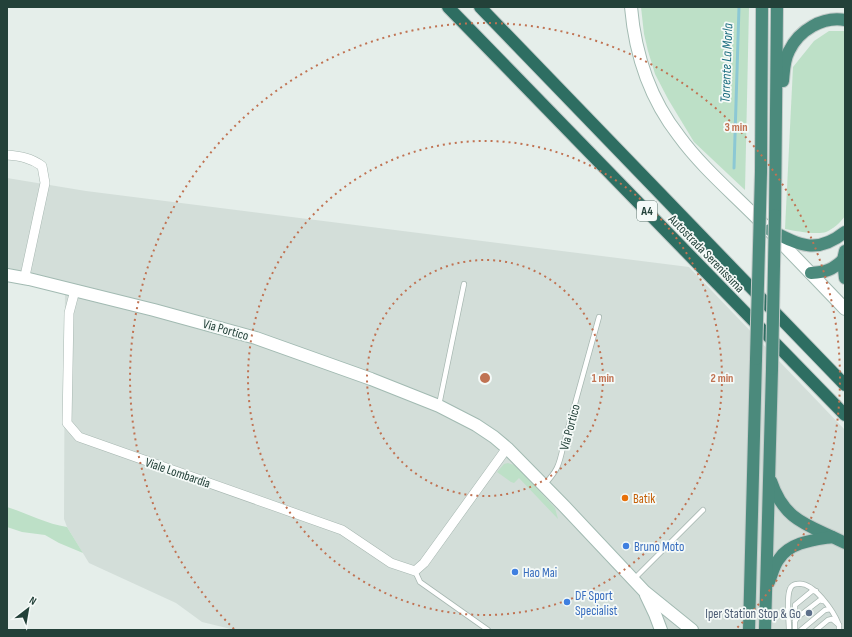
<svg xmlns="http://www.w3.org/2000/svg" width="852" height="637" font-family="'Sofia Sans Condensed',sans-serif">
  <style>
    .built { fill: #d3ded9 }
    .green { fill: #bde0c7 }
    .lines { fill: none; stroke-linecap: round; stroke-linejoin: round }
    .stream { stroke: #8cc8d4; stroke-width: 3 }
    .service-casing { stroke: #a7b7b1; stroke-width: 6 }
    .minor-casing { stroke: #a7b7b1; stroke-width: 10 }
    .secondary-casing { stroke: #a2bab2; stroke-width: 14 }
    .trunk-casing { stroke: #c1cac8; stroke-width: 14 }
    .motorway-casing { stroke: #c1cac8; stroke-width: 14 }
    .service { stroke: #fff; stroke-width: 4.5 }
    .minor { stroke: #fff; stroke-width: 9 }
    .secondary { stroke: #fff; stroke-width: 12 }
    .trunk { stroke: #4b8a7c; stroke-width: 12 }
    .motorway { stroke: #2e6e62; stroke-width: 12 }
    .trunk-bridge-casing { stroke: #c1cac8; stroke-width: 14; stroke-linecap: butt }
    .trunk-bridge { stroke: #4b8a7c; stroke-width: 12 }
    .ring { fill: none; stroke: #c07353; stroke-width: 2; stroke-dasharray: 2 4 }
    .food-dot { fill: #e8710a; stroke: #f5faf8; stroke-width: 1.5 }
    .shop-dot { fill: #3f7fe0; stroke: #f5faf8; stroke-width: 1.5 }
    .service-dot { fill: #5c6f8a; stroke: #f5faf8; stroke-width: 1.5 }
    .labels { text-anchor: middle; stroke-width: 3.5; stroke-linejoin: round; paint-order: stroke }
    .shield { fill: #f5faf8; stroke: #627872; stroke-width: 1 }
    .shield-label { font-size: 12px; font-weight: bold; fill: #234139 }
    .street-label { font-size: 13px; fill: #234139; stroke: #f5faf8 }
    .food-label { font-size: 13px; fill: #c56008; stroke: #f5faf8; text-anchor: start }
    .shop-label { font-size: 13px; fill: #366cbe; stroke: #f5faf8; text-anchor: start }
    .service-label { font-size: 13px; fill: #4e5e75; stroke: #f5faf8; text-anchor: end }
    .water-label { font-size: 14px; font-style: italic; fill: #1b6d7f; stroke: #f5faf8 }
    .centre { fill: #c07353; stroke: #f5faf8; stroke-width: 2 }
    .ring-label { font-size: 12px; text-anchor: middle; font-weight: bold; fill: #c07353; stroke: #f5faf8; stroke-width: 3.5; stroke-linejoin: round; paint-order: stroke }
  </style>
  <rect width="100%" height="100%" fill="#e5eeea"/>
  <path class="built" d="M 7,178 L 86,191 L 689,267 L 845,430 L 845,630 L 235,630 L 202,622 L 176,603 L 89,563 L 67,527 L 64,519 L 65,282 L 7,270 Z"/>
  <g class="green">
    <path d="M 641,7 L 749,7 L 745,190 L 694,142 L 668,99 L 655,74 L 648,51 L 644,34 Z"/>
    <path d="M 829,31 L 845,31 L 845,216 C 841,222 833,229 826,232 C 818,235 794,231 785,229 L 793,67 L 814,41 Z"/>
    <path d="M 508,463 L 514,465 L 519,469 L 555,508 L 558,519 L 519,478 L 514,483 L 511,482 L 497,472 L 504,464 Z"/>
    <path d="M 7,507 C 27,513 46,524 67,527 L 83,553 L 59,543 L 45,535 L 22,532 L 7,527 Z"/>
  </g>
  <g class="lines">
    <path class="stream" d="M 734,168 L 739,7"/>
    <defs>
      <g id="service">
        <path d="M 439,405 L 464,284"/>
        <path d="M 544,485 C 557,471 559,466 563,447 L 599,317"/>
        <path d="M 415,571 L 420,582 L 488,630"/>
        <path d="M 633,580 L 703,510"/>
        <path d="M 795,621 L 798,617 L 820,600 L 823,601"/>
        <path d="M 789,630 C 789,620 786,598 790,589 C 791,586 794,584 797,584 C 813,580 834,612 839,625"/>
        <path d="M 795,630 L 795,605 L 812,591 L 816,591"/>
        <path d="M 801,630 L 825,610 L 830,609"/>
        <path d="M 816,630 L 828,620 L 832,619 L 839,625 L 839,630"/>
      </g>
      <g id="minor">
        <path d="M 7,155 C 20,156 31,158 42,166 L 45,183 L 25,276 L 29,279"/>
        <path d="M 77,290 L 74,294 L 69,313 L 67,423 L 79,437 L 342,530 L 391,563 L 415,571 L 424,563 L 507,448"/>
      </g>
      <g id="secondary">
        <path d="M 631,7 C 635,53 650,99 679,136 C 700,165 729,190 754,215 C 785,246 815,278 845,309"/>
        <path d="M 7,275 L 29,279 L 154,310 L 256,338 L 371,379 L 439,406 L 476,425 L 494,437 L 507,448 L 565,507 L 645,592 L 692,630"/>
        <path d="M 646,595 L 655,614 L 661,630"/>
      </g>
      <g id="trunk">
        <path d="M 783,81 C 784,71 784,60 789,51 C 799,30 823,16 845,20"/>
        <path d="M 761,172 L 762,7"/>
        <path d="M 775,215 L 777,7"/>
        <path d="M 770,230 C 799,245 816,255 845,232"/>
        <path d="M 845,251 L 843,260 L 845,278"/>
        <path d="M 811,273 C 826,272 832,270 843,260"/>
        <path d="M 771,481 C 785,523 810,525 845,543"/>
        <path d="M 769,582 C 772,575 774,565 779,559 C 790,542 814,540 832,537"/>
        <path d="M 749,630 L 756,359"/>
        <path d="M 765,630 L 772,369"/>
      </g>
      <g id="motorway">
        <path d="M 448,7 L 845,415"/>
        <path d="M 480,7 L 845,385"/>
      </g>
    </defs>
    <use href="#service" class="service-casing"/>
    <use href="#minor" class="minor-casing"/>
    <use href="#secondary" class="secondary-casing"/>
    <use href="#trunk" class="trunk-casing"/>
    <use href="#motorway" class="motorway-casing"/>
    <use href="#service" class="service"/>
    <use href="#minor" class="minor"/>
    <use href="#secondary" class="secondary"/>
    <use href="#trunk" class="trunk"/>
    <use href="#motorway" class="motorway"/>
    <defs>
      <g id="trunk-bridge">
        <path d="M 756,359 L 761,172"/>
        <path d="M 772,369 L 775,215"/>
      </g>
    </defs>
    <use href="#trunk-bridge" class="trunk-bridge-casing"/>
    <use href="#trunk-bridge" class="trunk-bridge"/>
  </g>
  <g class="ring">
    <circle cx="485" cy="378" r="118"/>
    <circle cx="485" cy="378" r="237"/>
    <path d="M234 629A355 355 0 1 1 736 629"/>
  </g>
  <circle class="food-dot" cx="625" cy="498" r="4"/>
  <g class="shop-dot">
    <circle cx="626" cy="546" r="4"/>
    <circle cx="515" cy="572" r="4"/>
    <circle cx="567" cy="602" r="4"/>
  </g>
  <circle class="service-dot" cx="809" cy="613" r="4"/>
  <g class="labels">
    <rect class="shield" x="637" y="201" width="20" height="20" rx="3"/>
    <g class="shield-label">
      <text x="647" y="215">A4</text>
    </g>
    <g class="street-label">
      <text transform="translate(707 253) rotate(46)" y="5">Autostrada Serenissima</text>
      <text transform="translate(226 329) rotate(16)" y="5">Via Portico</text>
      <text transform="translate(569 427) rotate(-75)" y="5">Via Portico</text>
      <text transform="translate(178 472) rotate(19)" y="5">Viale Lombardia</text>
    </g>
    <g class="food-label">
      <text x="633" y="503">Batik</text>
    </g>
    <g class="shop-label">
      <text x="634" y="551">Bruno Moto</text>
      <text x="523" y="577">Hao Mai</text>
      <text x="575" y="600">DF Sport<tspan x="575" dy="15">Specialist</tspan></text>
    </g>
    <g class="service-label">
      <text x="801" y="618">Iper Station Stop &amp; Go</text>
    </g>
    <g class="water-label">
      <text transform="translate(726 63) rotate(-88)" y="5">Torrente La Morla</text>
    </g>
  </g>
  <circle cx="485" cy="378" r="6" class="centre"/>
  <g class="ring-label">
    <text x="736" y="131">3 min</text>
    <text x="603" y="382">1 min</text>
    <text x="722" y="382">2 min</text>
  </g>
  <rect width="852" height="637" fill="none" stroke="#234139" stroke-width="16"/>
  <g transform="translate(28 609) rotate(31)" stroke="#f5faf8" stroke-width="3" paint-order="stroke">
  <path d="M0-3L7 15L0 10L-7 15Z" fill="#234139"/>
  <text y="-6" font-size="11" font-weight="bold" text-anchor="middle" fill="#234139">N</text>
  </g>
</svg>
